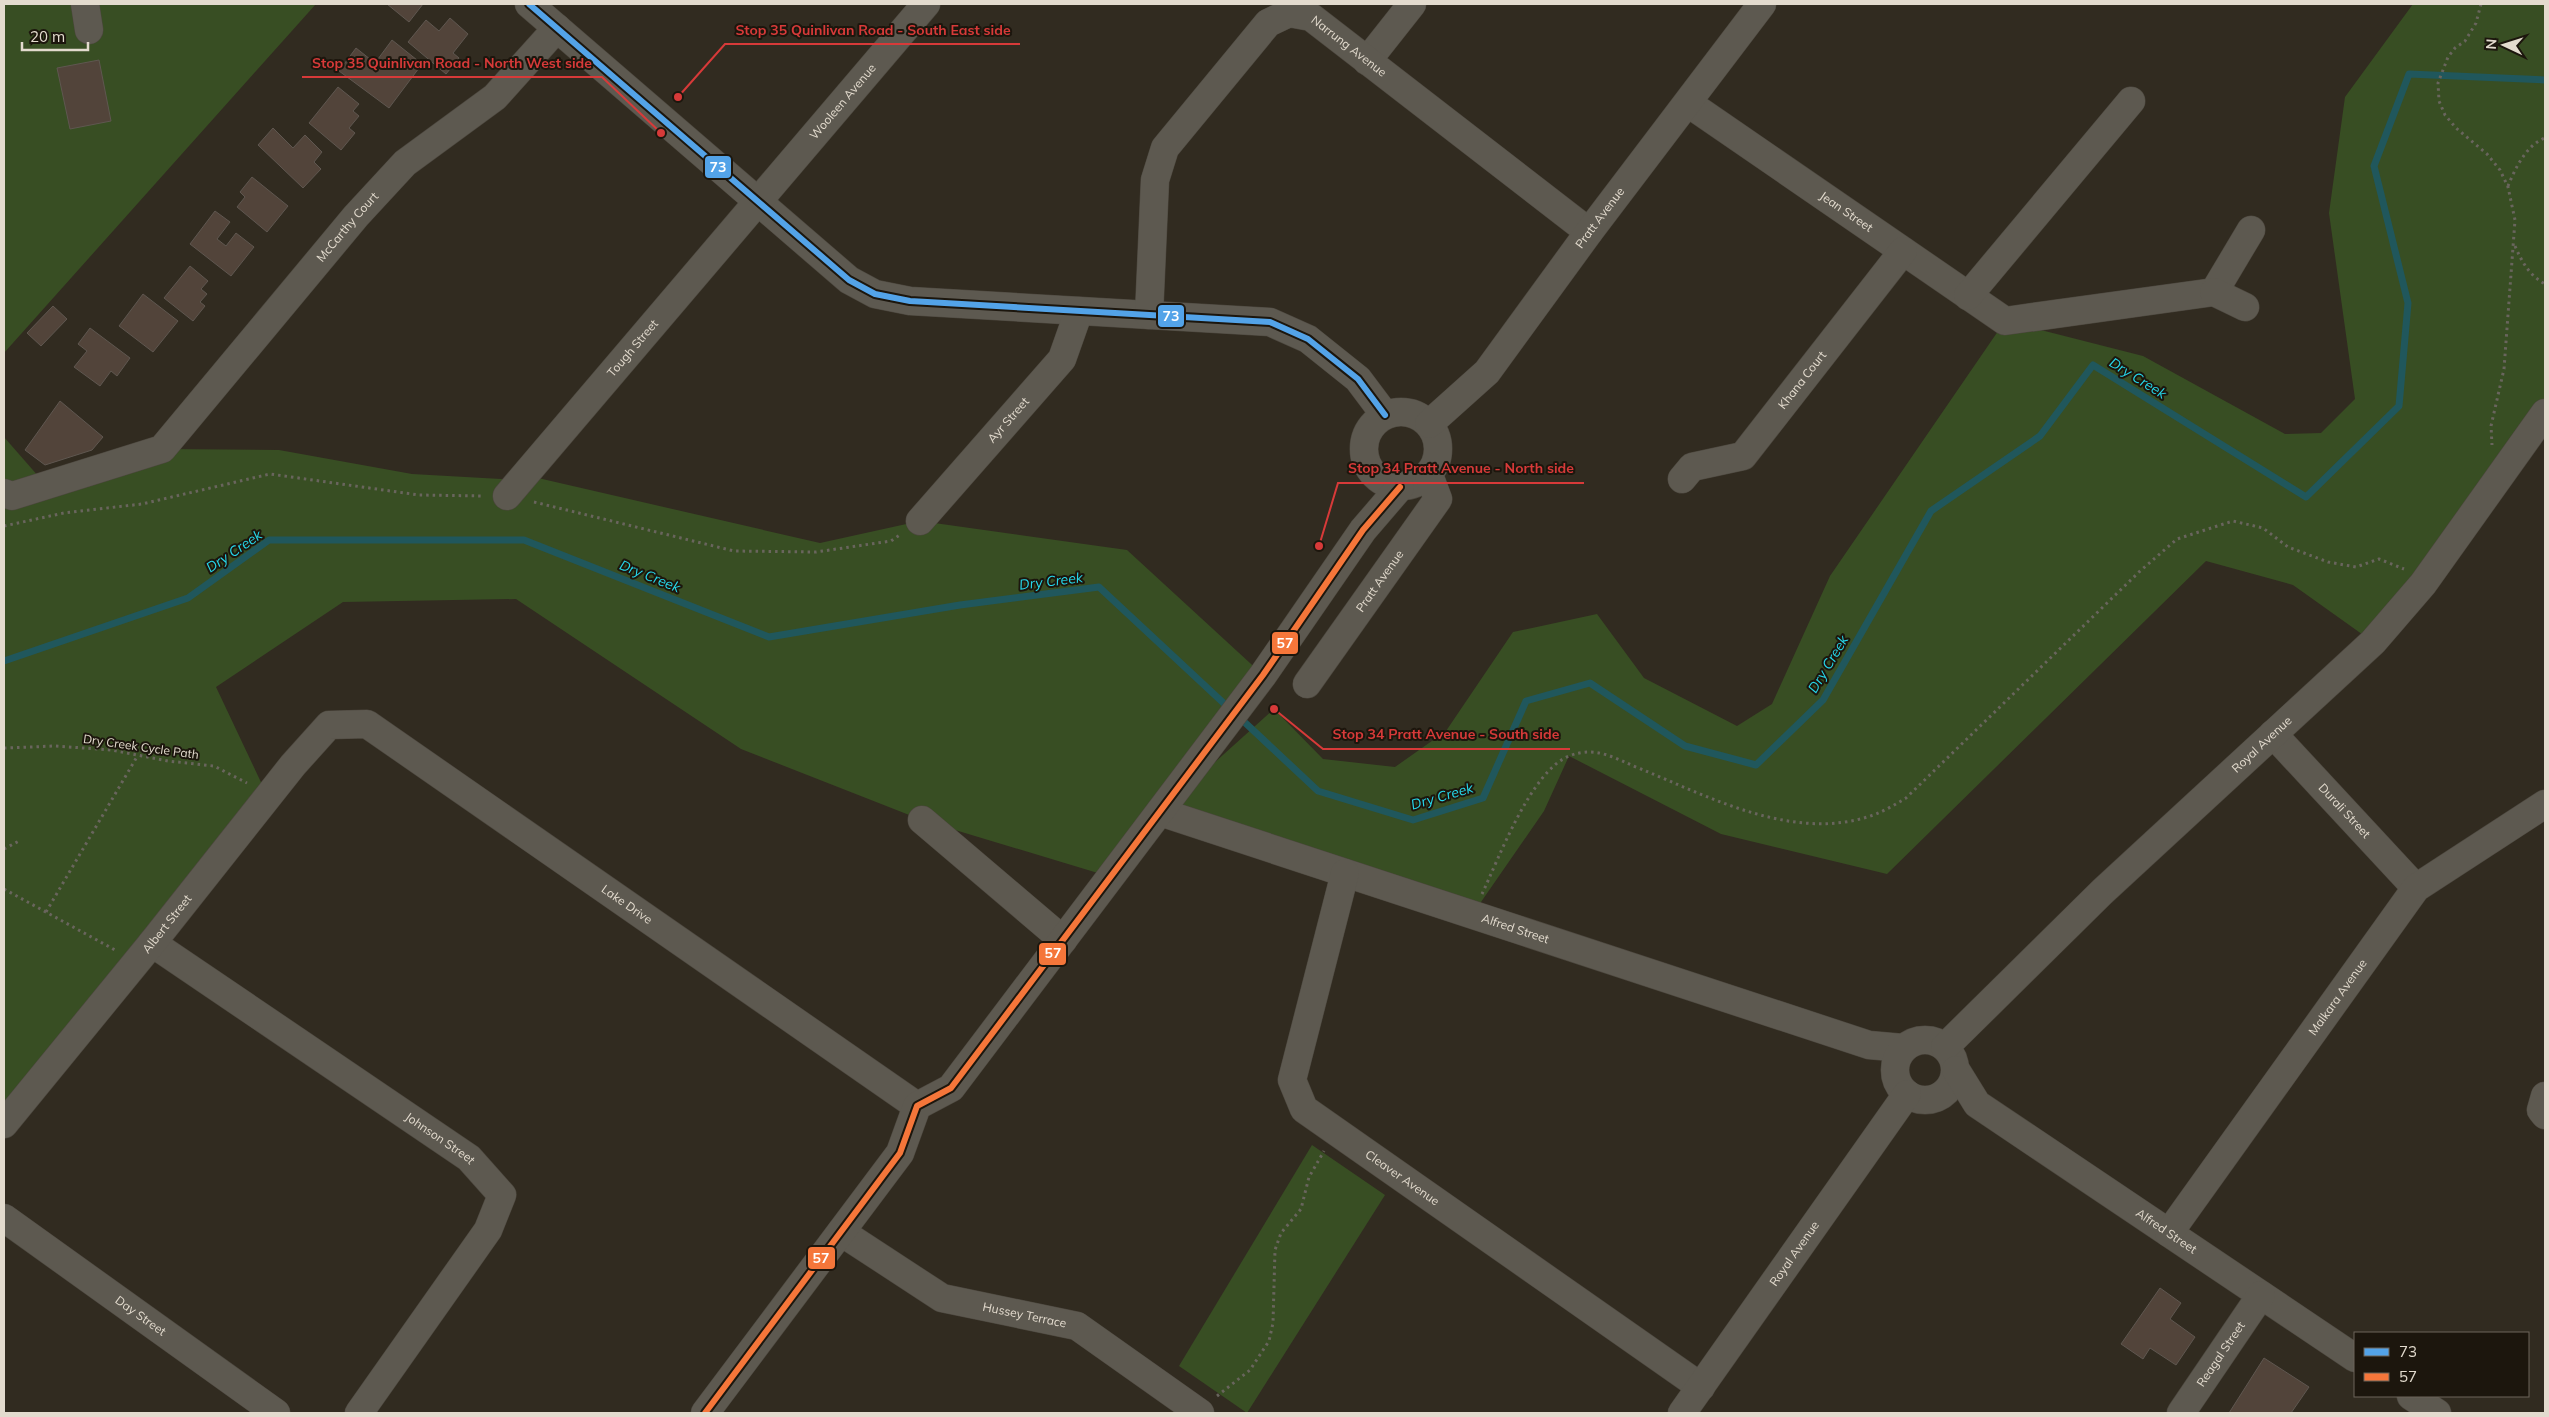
<svg xmlns="http://www.w3.org/2000/svg" width="2549" height="1417" font-family="Mulish,sans-serif">
  <style>
    .green { fill: #384e23 }
    .lines { fill: none; stroke-linecap: round; stroke-linejoin: round }
    .stream { stroke: #20575c; stroke-width: 7 }
    .building { fill: #52443a; stroke: #5f5750 }
    .minor-casing { stroke: #4c473e; stroke-width: 29 }
    .path { stroke: #69655d; stroke-width: 3; stroke-dasharray: 2.5 4; stroke-linecap: butt }
    .minor { stroke: #5d5950; stroke-width: 28 }
    .bus-1-casing { stroke: #1c160d; stroke-width: 10 }
    .bus-2-casing { stroke: #1c160d; stroke-width: 10 }
    .bus-1 { stroke: #53a3e8; stroke-width: 6 }
    .bus-2 { stroke: #f5763a; stroke-width: 6 }
    .labels { text-anchor: middle; stroke-width: 4; stroke-linejoin: round; paint-order: stroke }
    .street-label { font-size: 12px; fill: #e3dbce; stroke: #1c160d }
    .water-label { font-size: 14px; font-style: italic; fill: #26d8eb; stroke: #1c160d }
    .leader { fill: none; stroke: #d73a39; stroke-width: 2 }
    .callout-dot { fill: #d73a39; stroke: #1c160d; stroke-width: 2 }
    .callout-label { font-size: 14px; text-anchor: middle; font-weight: bold; fill: #d73a39; stroke: #1c160d; stroke-width: 4; stroke-linejoin: round; paint-order: stroke }
    .line-badge { stroke: #1c160d; stroke-width: 2 }
    .badge-label { font-size: 14px; text-anchor: middle; font-weight: bold; fill: #fff }
  </style>
  <rect width="100%" height="100%" fill="#312b20"/>
  <g class="green">
    <path d="M 4,4 L 316,4 L 4,353 Z"/>
    <path d="M 2413,4 L 2545,4 L 2545,413 L 2373,642 L 2293,585 L 2206,561 L 1887,874 L 1721,834 L 1569,756 L 1544,811 L 1472,915 L 1160,812 L 1111,877 L 922,820 L 741,749 L 516,599 L 343,602 L 216,687 L 268,797 L 4,1123 L 4,437 L 46,485 L 162,449 L 279,450 L 412,474 L 520,480 L 525,475 L 820,543 L 920,521 L 1127,550 L 1263,675 L 1163,809 L 1274,709 L 1323,759 L 1395,767 L 1446,731 L 1513,632 L 1597,614 L 1644,678 L 1737,726 L 1772,704 L 1830,576 L 2005,321 L 2143,356 L 2285,434 L 2321,433 L 2355,399 L 2329,213 L 2345,97 Z"/>
    <path d="M 1312,1145 L 1385,1195 L 1247,1413 L 1179,1366 Z"/>
  </g>
  <g class="lines">
    <g class="stream">
      <path d="M 4,661 L 188,598 L 269,540 L 524,540 L 769,637 L 960,605 L 1099,587 L 1231,710"/>
      <path d="M 1239,717 L 1318,791 L 1413,820 L 1483,798 L 1526,701 L 1590,683 L 1685,746 L 1756,765 L 1823,700 L 1931,511 L 2040,436 L 2093,365 L 2306,497 L 2399,406 L 2408,303 L 2374,166 L 2409,74 L 2545,80"/>
    </g>
  </g>
  <g class="building">
    <path d="M 387,4 L 423,4 L 409,22 Z"/>
    <path d="M 450,18 L 468,34 L 453,53 L 459,58 L 446,74 L 408,42 L 426,20 L 439,31 Z"/>
    <path d="M 392,40 L 422,64 L 389,108 L 339,71 L 356,48 L 375,63 Z"/>
    <path d="M 99,60 L 111,121 L 70,129 L 57,68 Z"/>
    <path d="M 338,87 L 359,104 L 353,111 L 359,116 L 349,128 L 355,133 L 341,150 L 309,123 Z"/>
    <path d="M 273,128 L 293,148 L 305,135 L 322,152 L 314,162 L 321,169 L 303,188 L 258,145 Z"/>
    <path d="M 252,177 L 288,206 L 267,232 L 237,207 L 245,197 L 240,192 Z"/>
    <path d="M 215,211 L 230,222 L 217,239 L 226,246 L 236,233 L 254,247 L 231,276 L 190,244 Z"/>
    <path d="M 190,266 L 208,281 L 201,289 L 207,294 L 200,302 L 205,306 L 193,321 L 164,298 Z"/>
    <path d="M 143,294 L 178,321 L 153,352 L 119,326 Z"/>
    <path d="M 53,306 L 67,319 L 41,346 L 27,333 Z"/>
    <path d="M 90,328 L 130,358 L 117,376 L 111,371 L 100,386 L 74,367 L 87,351 L 78,344 Z"/>
    <path d="M 60,401 L 103,437 L 92,450 L 45,465 L 25,450 Z"/>
    <path d="M 2160,1288 L 2181,1303 L 2170,1319 L 2195,1337 L 2176,1365 L 2150,1348 L 2143,1359 L 2121,1344 Z"/>
    <path d="M 2264,1358 L 2309,1387 L 2291,1413 L 2229,1413 Z"/>
  </g>
  <g class="lines">
    <defs>
      <g id="minor">
        <path d="M 85,4 L 89,30"/>
        <path d="M 529,4 L 849,280 L 875,294 L 910,301 L 1270,322 L 1308,339 L 1358,379 L 1385,415"/>
        <path d="M 1367,61 L 1412,4"/>
        <path id="s1" d="M 1688,103 L 2005,321 L 2214,292 L 2251,230"/>
        <path d="M 2214,292 L 2245,307"/>
        <path d="M 1968,296 L 2131,101"/>
        <path id="s2" d="M 1149,315 L 1155,180 L 1165,148 L 1268,23 L 1289,13 L 1311,17 L 1589,232"/>
        <circle cx="1401" cy="449" r="37"/>
        <path id="s3" d="M 1429,424 L 1487,372 L 1589,232 L 1762,4"/>
        <path id="s4" d="M 1682,479 L 1692,467 L 1743,456 L 1903,251"/>
        <path id="s5" d="M 4,493 L 12,496 L 162,449 L 356,216 L 405,163 L 495,97 L 557,28"/>
        <path id="s6" d="M 507,496 L 926,4"/>
        <path id="s7" d="M 920,521 L 1062,359 L 1079,311"/>
        <path id="s8" d="M 1307,684 L 1438,499 L 1429,475"/>
        <path id="s9" d="M 2273,734 L 2416,888"/>
        <path id="s10" d="M 1160,812 L 1869,1045 L 1903,1048"/>
        <path d="M 922,820 L 1063,940"/>
        <path id="s11" d="M 1345,873 L 1292,1080 L 1304,1109 L 1701,1387"/>
        <path id="s12" d="M 152,943 L 469,1158 L 502,1195 L 488,1230 L 359,1413"/>
        <circle cx="1925" cy="1070" r="30"/>
        <path id="s13" d="M 1945,1047 L 2102,892 L 2373,642 L 2423,584 L 2545,413"/>
        <path id="s14" d="M 1956,1070 L 1977,1104 L 2355,1358"/>
        <path d="M 2545,1096 L 2541,1110 L 2545,1115"/>
        <path id="s15" d="M 4,1124 L 152,943 L 293,765 L 329,725 L 367,724 L 917,1106"/>
        <path id="s16" d="M 4,1218 L 276,1413"/>
        <path id="s17" d="M 841,1232 L 942,1298 L 1077,1326 L 1200,1413"/>
        <path id="s18" d="M 2169,1233 L 2416,888 L 2545,804"/>
        <path d="M 2411,1396 L 2437,1413"/>
        <path d="M 705,1413 L 900,1153 L 917,1106 L 951,1088 L 1263,675 L 1363,530 L 1400,487"/>
        <path id="s19" d="M 1682,1413 L 1907,1094"/>
        <path id="s20" d="M 2181,1413 L 2261,1295"/>
      </g>
    </defs>
    <use href="#minor" class="minor-casing"/>
    <g class="path">
      <path d="M 2481,4 L 2476,23 L 2465,41 L 2455,48 L 2448,57 L 2438,83 L 2439,101 L 2445,115 L 2456,128 L 2487,154 L 2500,170 L 2508,187 L 2515,220 L 2504,369 L 2491,426 L 2492,445"/>
      <path d="M 2508,186 C 2515,169 2526,145 2545,138"/>
      <path d="M 2515,246 C 2522,262 2529,275 2545,284"/>
      <path d="M 534,502 L 734,551 L 816,552 L 891,541 L 901,534"/>
      <path d="M 4,526 L 64,513 L 142,504 L 270,474 L 419,495 L 484,496"/>
      <path d="M 4,748 L 55,746 L 112,750 L 168,761 L 214,766 L 247,783"/>
      <path d="M 4,849 L 19,841"/>
      <path d="M 4,889 L 115,950"/>
      <path d="M 1482,894 C 1499,858 1531,771 1569,756 C 1597,745 1615,759 1641,769 C 1712,798 1797,844 1876,814 C 1886,810 1896,804 1906,798 L 2139,572 L 2177,539 L 2233,521 L 2263,528 L 2288,547 L 2328,562 L 2356,567 L 2379,559 L 2404,569"/>
      <path d="M 46,912 L 138,755"/>
      <path d="M 1217,1396 L 1250,1370 L 1269,1341 L 1273,1323 L 1275,1250 L 1281,1233 L 1301,1209 L 1309,1177 L 1324,1151"/>
    </g>
    <use href="#minor" class="minor"/>
    <defs>
      <path id="bus-1" d="M 529,4 L 849,280 L 875,294 L 910,301 L 1270,322 L 1308,339 L 1358,379 L 1385,415"/>
      <path id="bus-2" d="M 705,1413 L 900,1153 L 917,1106 L 951,1088 L 1263,675 L 1363,530 L 1400,487"/>
    </defs>
    <use href="#bus-1" class="bus-1-casing"/>
    <use href="#bus-2" class="bus-2-casing"/>
    <use href="#bus-1" class="bus-1"/>
    <use href="#bus-2" class="bus-2"/>
  </g>
  <g class="labels">
    <g class="street-label">
      <text dy="4" stroke="none"><textPath href="#s2" startOffset="424">Narrung Avenue</textPath></text>
      <text dy="4" stroke="none"><textPath href="#s6" startOffset="518">Wooleen Avenue</textPath></text>
      <text dy="4" stroke="none"><textPath href="#s1" startOffset="192">Jean Street</textPath></text>
      <text dy="4" stroke="none"><textPath href="#s3" startOffset="269">Pratt Avenue</textPath></text>
      <text dy="4" stroke="none"><textPath href="#s5" startOffset="455">McCarthy Court</textPath></text>
      <text dy="4" stroke="none"><textPath href="#s6" startOffset="194">Tough Street</textPath></text>
      <text dy="4" stroke="none"><textPath href="#s4" startOffset="164">Khana Court</textPath></text>
      <text dy="4" stroke="none"><textPath href="#s7" startOffset="134">Ayr Street</textPath></text>
      <text dy="4" stroke="none"><textPath href="#s8" startOffset="126">Pratt Avenue</textPath></text>
      <text dy="4" stroke="none"><textPath href="#s13" startOffset="438">Royal Avenue</textPath></text>
      <text transform="translate(141 747) rotate(8)" y="4">Dry Creek Cycle Path</text>
      <text dy="4" stroke="none"><textPath href="#s9" startOffset="105">Durali Street</textPath></text>
      <text dy="4" stroke="none"><textPath href="#s15" startOffset="869">Lake Drive</textPath></text>
      <text dy="4" stroke="none"><textPath href="#s15" startOffset="258">Albert Street</textPath></text>
      <text dy="4" stroke="none"><textPath href="#s10" startOffset="374">Alfred Street</textPath></text>
      <text dy="4" stroke="none"><textPath href="#s18" startOffset="290">Malkara Avenue</textPath></text>
      <text dy="4" stroke="none"><textPath href="#s12" startOffset="348">Johnson Street</textPath></text>
      <text dy="4" stroke="none"><textPath href="#s11" startOffset="365">Cleaver Avenue</textPath></text>
      <text dy="4" stroke="none"><textPath href="#s14" startOffset="268">Alfred Street</textPath></text>
      <text dy="4" stroke="none"><textPath href="#s19" startOffset="195">Royal Avenue</textPath></text>
      <text dy="4" stroke="none"><textPath href="#s17" startOffset="205">Hussey Terrace</textPath></text>
      <text dy="4" stroke="none"><textPath href="#s16" startOffset="168">Day Street</textPath></text>
      <text dy="4" stroke="none"><textPath href="#s20" startOffset="71">Reagal Street</textPath></text>
    </g>
    <g class="water-label">
      <text transform="translate(2138 378) rotate(32)" y="5">Dry Creek</text>
      <text transform="translate(234 551) rotate(-34)" y="5">Dry Creek</text>
      <text transform="translate(650 576) rotate(22)" y="5">Dry Creek</text>
      <text transform="translate(1051 581) rotate(-7)" y="5">Dry Creek</text>
      <text transform="translate(1828 664) rotate(-59)" y="5">Dry Creek</text>
      <text transform="translate(1442 796) rotate(-16)" y="5">Dry Creek</text>
    </g>
  </g>
  <path class="leader" d="M678 97L725 44H1020M661 133L602 77H302M1319 546L1338 483H1584M1274 709L1323 749H1570"/>
  <g class="callout-dot">
    <circle cx="678" cy="97" r="5"/>
    <circle cx="661" cy="133" r="5"/>
    <circle cx="1319" cy="546" r="5"/>
    <circle cx="1274" cy="709" r="5"/>
  </g>
  <g class="callout-label">
    <text x="873" y="35">Stop 35 Quinlivan Road - South East side</text>
    <text x="452" y="68">Stop 35 Quinlivan Road - North West side</text>
    <text x="1461" y="473">Stop 34 Pratt Avenue - North side</text>
    <text x="1446" y="739">Stop 34 Pratt Avenue - South side</text>
  </g>
  <g class="line-badge">
    <rect x="704" y="155" width="28" height="24" rx="5" fill="#53a3e8"/>
    <rect x="1157" y="304" width="28" height="24" rx="5" fill="#53a3e8"/>
    <rect x="1271" y="631" width="28" height="24" rx="5" fill="#f5763a"/>
    <rect x="1038" y="942" width="29" height="24" rx="5" fill="#f5763a"/>
    <rect x="807" y="1246" width="29" height="24" rx="5" fill="#f5763a"/>
  </g>
  <g class="badge-label">
    <text x="718" y="172">73</text>
    <text x="1171" y="321">73</text>
    <text x="1285" y="648">57</text>
    <text x="1053" y="958">57</text>
    <text x="821" y="1263">57</text>
  </g>
  <rect width="2549" height="1417" fill="none" stroke="#e3dbce" stroke-width="10"/>
  <rect x="2354" y="1332" width="175" height="65" fill="#1c160d" stroke="#6c655a"/>
  <rect x="2364" y="1348" width="25" height="8" fill="#53a3e8" stroke="#6c655a"/>
  <text x="2399" y="1357" font-size="15" fill="#e3dbce">73</text>
  <rect x="2364" y="1373" width="25" height="8" fill="#f5763a" stroke="#6c655a"/>
  <text x="2399" y="1382" font-size="15" fill="#e3dbce">57</text>
  <g transform="translate(2504 45) rotate(274)" stroke="#1c160d" stroke-width="4" paint-order="stroke">
  <path d="M0-4L9 19L0 12L-9 19Z" fill="#e3dbce"/>
  <text y="-8" font-size="14" font-weight="bold" text-anchor="middle" fill="#e3dbce">N</text>
  </g>
  <path d="M22 42v8h66v-8" fill="none" stroke="#e3dbce" stroke-width="2.5"/>
  <text x="30" y="42" font-size="15" fill="#e3dbce" stroke="#1c160d" stroke-width="4" paint-order="stroke">20 m</text>
</svg>
